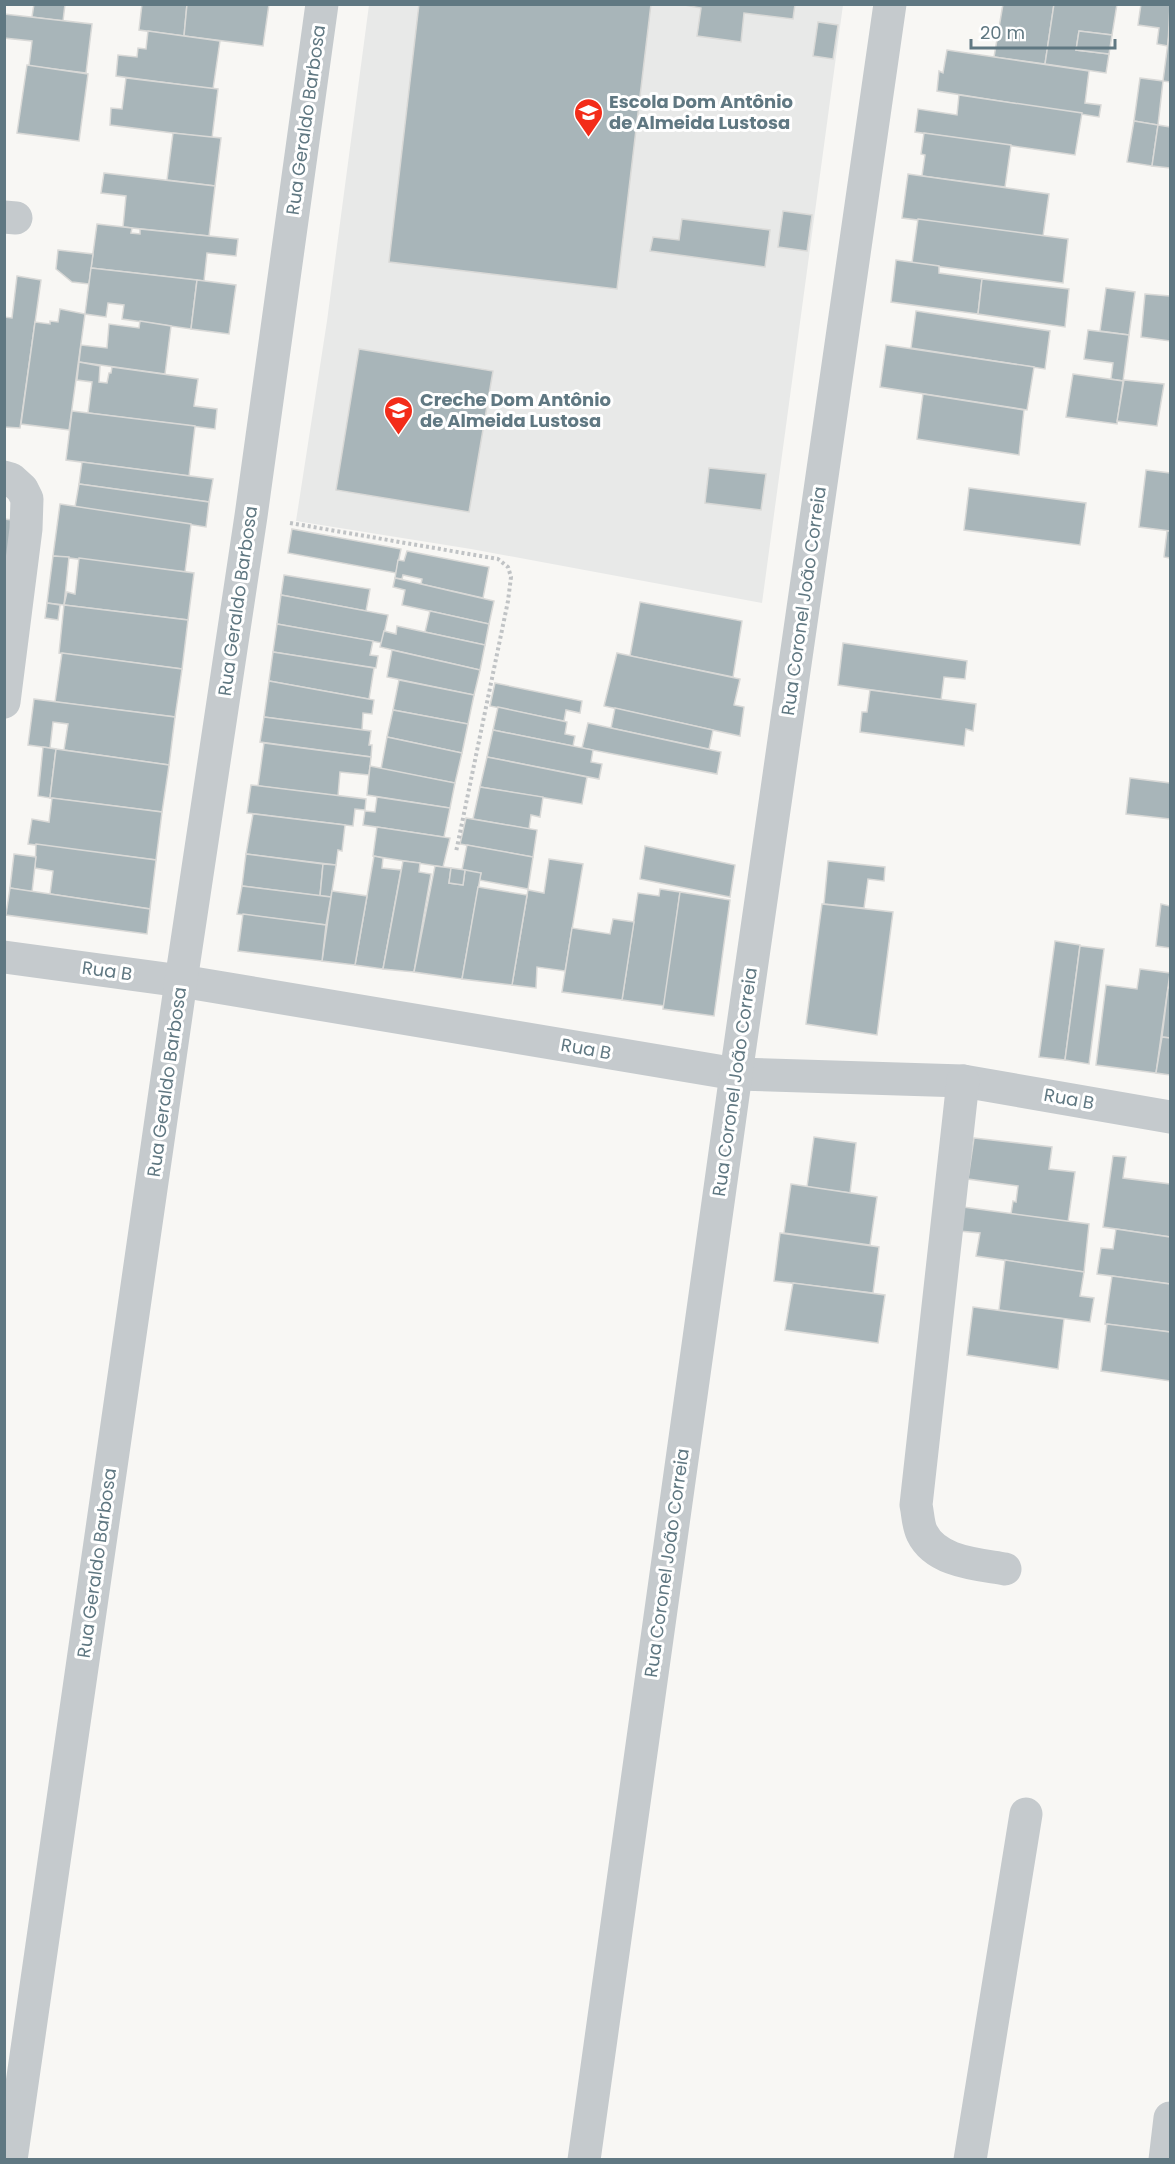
<svg xmlns="http://www.w3.org/2000/svg" width="1175" height="2164" font-family="Poppins,sans-serif">
  <style>
    .built { fill: #e8e9e8 }
    .building { fill: #a8b5b9; stroke: #d9d9d7; stroke-width: 1.5 }
    .lines { fill: none; stroke-linecap: round; stroke-linejoin: round }
    .path { stroke: #c0c3c5; stroke-width: 4; stroke-dasharray: 3 3; stroke-linecap: butt }
    .minor { stroke: #c5cacd; stroke-width: 33 }
    .labels { text-anchor: middle; stroke-width: 6; stroke-linejoin: round; paint-order: stroke }
    .poi-label { font-size: 18px; font-weight: bold; fill: #607882; stroke: #fff; text-anchor: start }
    .street-label { font-size: 18px; fill: #607882; stroke: #fff }
  </style>
  <rect width="100%" height="100%" fill="#f8f7f4"/>
  <path class="built" d="M 369,5 L 843,5 L 762,603 L 471,549 L 296,521 L 327,321 Z"/>
  <g class="building">
    <path d="M 34,4 L 65,4 L 63,21 L 32,17 Z"/>
    <path d="M 142,4 L 187,4 L 184,36 L 139,30 Z"/>
    <path d="M 187,4 L 269,4 L 263,46 L 184,36 Z"/>
    <path d="M 419,4 L 651,4 L 617,289 L 389,262 Z"/>
    <path d="M 679,4 L 795,4 L 793,19 L 744,13 L 741,42 L 697,36 L 701,8 Z"/>
    <path d="M 1003,4 L 1054,4 L 1045,64 L 994,57 Z"/>
    <path d="M 1054,4 L 1117,4 L 1112,35 L 1079,31 L 1076,50 L 1109,54 L 1106,73 L 1045,64 Z"/>
    <path d="M 1141,4 L 1170,4 L 1168,46 L 1157,44 L 1159,28 L 1138,25 Z"/>
    <path d="M 4,14 L 92,24 L 86,73 L 29,66 L 32,41 L 4,38 Z"/>
    <path d="M 818,22 L 838,25 L 833,59 L 813,56 Z"/>
    <path d="M 1170,27 L 1170,82 L 1163,81 Z"/>
    <path d="M 148,31 L 220,41 L 213,89 L 116,76 L 118,55 L 137,57 L 138,48 L 146,49 Z"/>
    <path d="M 1079,31 L 1112,35 L 1109,54 L 1076,50 Z"/>
    <path d="M 947,50 L 1089,71 L 1085,103 L 1101,105 L 1099,117 L 937,91 L 939,71 L 943,73 Z"/>
    <path d="M 27,65 L 88,74 L 79,141 L 17,133 Z"/>
    <path d="M 126,78 L 218,89 L 212,138 L 110,125 L 111,108 L 122,109 Z"/>
    <path d="M 1140,78 L 1163,81 L 1158,125 L 1134,121 Z"/>
    <path d="M 959,95 L 1082,113 L 1075,155 L 915,132 L 918,109 L 957,115 Z"/>
    <path d="M 1134,121 L 1158,125 L 1152,166 L 1127,162 Z"/>
    <path d="M 1158,125 L 1170,127 L 1170,168 L 1152,166 Z"/>
    <path d="M 173,133 L 221,138 L 215,186 L 167,180 Z"/>
    <path d="M 924,133 L 1011,145 L 1005,187 L 922,176 L 925,155 L 921,154 Z"/>
    <path d="M 104,173 L 215,186 L 209,236 L 123,227 L 126,196 L 101,193 Z"/>
    <path d="M 908,174 L 1049,194 L 1043,236 L 902,218 Z"/>
    <path d="M 783,211 L 812,215 L 807,251 L 778,247 Z"/>
    <path d="M 682,219 L 770,230 L 765,267 L 650,251 L 653,237 L 679,240 Z"/>
    <path d="M 918,219 L 1068,239 L 1063,283 L 912,263 Z"/>
    <path d="M 97,224 L 132,228 L 131,233 L 140,234 L 140,229 L 238,239 L 236,256 L 207,253 L 204,281 L 91,268 Z"/>
    <path d="M 58,250 L 93,254 L 89,284 L 72,282 L 56,269 Z"/>
    <path d="M 896,260 L 939,266 L 939,273 L 982,279 L 978,314 L 891,302 Z"/>
    <path d="M 91,268 L 197,280 L 191,329 L 122,319 L 124,305 L 108,303 L 106,317 L 85,314 Z"/>
    <path d="M 17,276 L 41,280 L 20,428 L 4,427 L 4,317 L 12,318 Z"/>
    <path d="M 982,279 L 1069,289 L 1065,327 L 978,314 Z"/>
    <path d="M 197,280 L 236,285 L 229,334 L 191,329 Z"/>
    <path d="M 1106,288 L 1135,292 L 1129,335 L 1100,331 Z"/>
    <path d="M 1145,294 L 1170,296 L 1170,341 L 1141,337 Z"/>
    <path d="M 60,309 L 85,314 L 69,430 L 21,424 L 35,322 L 50,324 L 50,321 L 58,322 Z"/>
    <path d="M 916,311 L 1050,331 L 1045,369 L 911,348 Z"/>
    <path d="M 140,321 L 171,326 L 165,374 L 79,362 L 81,345 L 107,348 L 109,324 L 139,328 Z"/>
    <path d="M 1088,330 L 1129,335 L 1123,381 L 1111,379 L 1113,363 L 1084,359 Z"/>
    <path d="M 886,345 L 1034,367 L 1027,410 L 880,387 Z"/>
    <path d="M 359,349 L 493,371 L 469,512 L 336,490 Z"/>
    <path d="M 79,362 L 100,366 L 99,382 L 107,383 L 109,373 L 111,373 L 112,367 L 198,379 L 194,406 L 217,409 L 215,429 L 88,413 L 92,382 L 77,380 Z"/>
    <path d="M 1073,374 L 1123,381 L 1117,424 L 1066,417 Z"/>
    <path d="M 1124,380 L 1164,384 L 1157,426 L 1117,421 Z"/>
    <path d="M 923,394 L 1024,410 L 1019,455 L 917,439 Z"/>
    <path d="M 72,411 L 195,426 L 189,476 L 66,460 Z"/>
    <path d="M 82,462 L 213,479 L 209,502 L 79,484 Z"/>
    <path d="M 709,468 L 766,474 L 761,510 L 705,503 Z"/>
    <path d="M 1146,470 L 1170,473 L 1170,531 L 1139,527 Z"/>
    <path d="M 79,484 L 209,502 L 206,527 L 75,507 Z"/>
    <path d="M 969,488 L 1086,503 L 1080,545 L 964,530 Z"/>
    <path d="M 60,504 L 191,524 L 185,572 L 53,556 Z"/>
    <path d="M 4,519 L 12,520 L 4,586 Z"/>
    <path d="M 292,529 L 401,549 L 396,573 L 288,553 Z"/>
    <path d="M 1167,531 L 1170,531 L 1170,558 L 1164,557 Z"/>
    <path d="M 407,551 L 489,567 L 483,598 L 421,584 L 422,579 L 403,575 L 402,579 L 395,578 L 398,560 L 404,561 Z"/>
    <path d="M 53,556 L 69,557 L 64,605 L 47,603 Z"/>
    <path d="M 79,558 L 194,573 L 188,620 L 64,605 L 67,592 L 75,594 Z"/>
    <path d="M 284,575 L 370,589 L 366,611 L 281,595 Z"/>
    <path d="M 395,578 L 494,601 L 489,624 L 402,605 L 405,590 L 393,587 Z"/>
    <path d="M 281,595 L 388,615 L 382,643 L 277,624 Z"/>
    <path d="M 640,602 L 742,621 L 733,677 L 630,656 Z"/>
    <path d="M 47,603 L 60,605 L 58,620 L 45,618 Z"/>
    <path d="M 64,605 L 188,620 L 182,669 L 59,653 Z"/>
    <path d="M 430,611 L 489,624 L 485,645 L 425,632 Z"/>
    <path d="M 277,624 L 373,641 L 370,655 L 378,656 L 376,668 L 273,652 Z"/>
    <path d="M 397,626 L 485,645 L 480,670 L 380,647 L 384,631 L 396,634 Z"/>
    <path d="M 843,643 L 967,661 L 965,679 L 944,677 L 941,700 L 838,685 Z"/>
    <path d="M 392,650 L 480,670 L 474,695 L 387,677 Z"/>
    <path d="M 273,652 L 374,668 L 369,699 L 269,681 Z"/>
    <path d="M 62,653 L 182,669 L 175,717 L 55,702 Z"/>
    <path d="M 617,653 L 740,679 L 734,705 L 744,707 L 740,736 L 604,706 Z"/>
    <path d="M 399,680 L 474,695 L 468,724 L 393,710 Z"/>
    <path d="M 269,681 L 374,700 L 372,714 L 363,713 L 362,730 L 264,717 Z"/>
    <path d="M 495,683 L 582,701 L 580,713 L 566,710 L 564,721 L 490,706 Z"/>
    <path d="M 870,690 L 976,704 L 973,731 L 966,729 L 964,746 L 860,732 L 862,712 L 867,712 Z"/>
    <path d="M 34,699 L 175,717 L 169,765 L 64,750 L 68,724 L 53,722 L 50,748 L 28,745 Z"/>
    <path d="M 498,707 L 567,722 L 565,734 L 575,736 L 573,746 L 493,730 Z"/>
    <path d="M 615,708 L 713,730 L 709,749 L 611,728 Z"/>
    <path d="M 393,710 L 468,724 L 462,753 L 387,737 Z"/>
    <path d="M 264,717 L 371,731 L 369,745 L 372,745 L 371,757 L 260,742 Z"/>
    <path d="M 588,723 L 721,752 L 717,774 L 582,748 Z"/>
    <path d="M 493,730 L 593,750 L 591,762 L 602,764 L 599,779 L 487,757 Z"/>
    <path d="M 387,737 L 462,753 L 455,783 L 381,769 Z"/>
    <path d="M 264,743 L 371,757 L 369,775 L 340,772 L 338,796 L 258,786 Z"/>
    <path d="M 43,747 L 56,749 L 50,798 L 38,796 Z"/>
    <path d="M 56,749 L 169,765 L 162,812 L 50,798 Z"/>
    <path d="M 487,757 L 587,777 L 582,804 L 480,787 Z"/>
    <path d="M 370,766 L 455,783 L 450,808 L 367,795 Z"/>
    <path d="M 1130,778 L 1170,783 L 1170,819 L 1126,814 Z"/>
    <path d="M 251,785 L 366,799 L 365,810 L 355,809 L 353,826 L 247,813 Z"/>
    <path d="M 480,787 L 543,797 L 540,817 L 531,815 L 529,829 L 473,819 Z"/>
    <path d="M 377,797 L 450,808 L 444,837 L 363,825 L 365,811 L 375,812 Z"/>
    <path d="M 52,798 L 162,812 L 156,860 L 28,844 L 32,819 L 49,822 Z"/>
    <path d="M 253,814 L 345,825 L 342,851 L 338,850 L 336,865 L 246,854 Z"/>
    <path d="M 466,818 L 537,830 L 533,857 L 460,844 Z"/>
    <path d="M 377,827 L 450,838 L 443,867 L 373,856 Z"/>
    <path d="M 36,844 L 156,860 L 150,909 L 50,894 L 53,871 L 35,868 Z"/>
    <path d="M 467,845 L 533,857 L 528,889 L 479,880 L 481,873 L 462,870 Z"/>
    <path d="M 645,846 L 735,865 L 730,897 L 640,879 Z"/>
    <path d="M 14,854 L 36,857 L 32,892 L 10,888 Z"/>
    <path d="M 246,854 L 323,864 L 320,896 L 242,886 Z"/>
    <path d="M 374,856 L 383,858 L 382,868 L 401,870 L 383,969 L 355,965 Z"/>
    <path d="M 549,859 L 583,864 L 565,971 L 537,967 L 536,988 L 512,985 L 528,890 L 544,893 Z"/>
    <path d="M 403,861 L 420,863 L 419,872 L 431,874 L 414,972 L 383,969 Z"/>
    <path d="M 828,861 L 885,867 L 884,881 L 868,879 L 864,908 L 824,904 Z"/>
    <path d="M 323,864 L 336,865 L 331,897 L 320,896 Z"/>
    <path d="M 435,866 L 451,868 L 449,883 L 463,885 L 465,870 L 481,873 L 462,979 L 414,972 Z"/>
    <path d="M 451,868 L 465,870 L 463,885 L 449,883 Z"/>
    <path d="M 242,886 L 331,897 L 326,925 L 237,914 Z"/>
    <path d="M 478,887 L 527,895 L 512,985 L 462,979 Z"/>
    <path d="M 10,888 L 150,909 L 147,934 L 6,915 Z"/>
    <path d="M 660,889 L 680,892 L 665,1006 L 622,1000 L 638,893 L 659,896 Z"/>
    <path d="M 332,891 L 367,896 L 355,965 L 322,961 Z"/>
    <path d="M 680,892 L 730,900 L 714,1016 L 663,1009 Z"/>
    <path d="M 822,904 L 893,912 L 877,1035 L 806,1024 Z"/>
    <path d="M 1161,904 L 1170,906 L 1170,948 L 1156,946 Z"/>
    <path d="M 243,914 L 326,925 L 322,961 L 238,951 Z"/>
    <path d="M 613,919 L 634,922 L 622,1000 L 562,992 L 572,928 L 610,934 Z"/>
    <path d="M 1055,941 L 1080,945 L 1065,1060 L 1039,1057 Z"/>
    <path d="M 1080,946 L 1104,949 L 1089,1064 L 1065,1060 Z"/>
    <path d="M 1140,969 L 1170,973 L 1156,1073 L 1096,1065 L 1106,985 L 1137,989 Z"/>
    <path d="M 1168,988 L 1170,988 L 1170,1038 L 1162,1037 Z"/>
    <path d="M 1162,1037 L 1170,1038 L 1170,1075 L 1156,1073 Z"/>
    <path d="M 814,1137 L 856,1143 L 850,1193 L 807,1187 Z"/>
    <path d="M 974,1138 L 1052,1147 L 1049,1169 L 1075,1172 L 1068,1222 L 1011,1214 L 1013,1201 L 1016,1202 L 1018,1186 L 968,1179 Z"/>
    <path d="M 1113,1156 L 1126,1157 L 1123,1178 L 1170,1184 L 1170,1237 L 1103,1227 Z"/>
    <path d="M 791,1184 L 877,1197 L 870,1245 L 784,1233 Z"/>
    <path d="M 963,1207 L 1089,1224 L 1084,1272 L 976,1256 L 980,1233 L 959,1231 Z"/>
    <path d="M 1116,1229 L 1170,1237 L 1170,1284 L 1097,1274 L 1101,1248 L 1113,1249 Z"/>
    <path d="M 780,1233 L 879,1247 L 873,1293 L 774,1281 Z"/>
    <path d="M 1005,1260 L 1084,1272 L 1080,1296 L 1094,1298 L 1090,1322 L 999,1310 Z"/>
    <path d="M 1112,1276 L 1170,1284 L 1170,1332 L 1105,1324 Z"/>
    <path d="M 793,1283 L 885,1295 L 878,1343 L 785,1330 Z"/>
    <path d="M 973,1307 L 1064,1319 L 1058,1369 L 967,1355 Z"/>
    <path d="M 1107,1324 L 1170,1332 L 1170,1381 L 1101,1371 Z"/>
  </g>
  <g class="lines">
    <path class="path" d="M 290,523 L 498,559 L 508,567 L 511,577 L 508,601 L 456,852"/>
    <g class="minor">
      <path d="M 4,217 L 16,218"/>
      <path d="M 4,477 L 11,479 L 22,489 L 27,499 L 26,529 L 4,702"/>
      <path d="M 4,957 L 181,981 L 736,1074 L 963,1081 L 1170,1117"/>
      <path d="M 963,1081 L 916,1505 C 918,1514 918,1525 922,1533 C 936,1562 977,1564 1005,1569"/>
      <path d="M 11,2160 L 181,981 L 251,516 L 322,4"/>
      <path d="M 584,2160 L 736,1074 L 890,4"/>
      <path d="M 970,2160 L 1026,1814"/>
      <path d="M 1165,2160 L 1170,2118"/>
    </g>
  </g>
  <defs>
    <symbol id="school-pin" viewBox="-11 -11 22 30"><path d="M0 17L-7.5 6A9.5 9.5 0 1 1 7.5 6Z" fill="#f32c19" stroke="#fff"/><path d="M0-5L7-2L0 1L-7-2ZM-4 1L0 2.5L4 1V4Q0 6-4 4Z" fill="#fff"/></symbol>
  </defs>
  <g fill-rule="evenodd">
    <use href="#school-pin" x="572" y="96" width="33" height="45"/>
    <use href="#school-pin" x="382" y="394" width="33" height="45"/>
  </g>
  <g class="labels">
    <g class="poi-label">
      <text x="609" y="108">Escola Dom Antônio<tspan x="609" dy="21">de Almeida Lustosa</tspan></text>
      <text x="420" y="406">Creche Dom Antônio<tspan x="420" dy="21">de Almeida Lustosa</tspan></text>
    </g>
    <g class="street-label">
      <text transform="translate(306 120) rotate(-82)" y="6">Rua Geraldo Barbosa</text>
      <text transform="translate(238 601) rotate(-82)" y="6">Rua Geraldo Barbosa</text>
      <text transform="translate(804 601) rotate(-82)" y="6">Rua Coronel João Correia</text>
      <text transform="translate(107 971) rotate(8)" y="6">Rua B</text>
      <text transform="translate(586 1049) rotate(10)" y="6">Rua B</text>
      <text transform="translate(167 1082) rotate(-82)" y="6">Rua Geraldo Barbosa</text>
      <text transform="translate(735 1082) rotate(-82)" y="6">Rua Coronel João Correia</text>
      <text transform="translate(1069 1099) rotate(10)" y="6">Rua B</text>
      <text transform="translate(97 1563) rotate(-82)" y="6">Rua Geraldo Barbosa</text>
      <text transform="translate(667 1563) rotate(-82)" y="6">Rua Coronel João Correia</text>
    </g>
  </g>
  <rect width="1175" height="2164" fill="none" stroke="#607882" stroke-width="12"/>
  <path d="M971 39v9h144v-9" fill="none" stroke="#607882" stroke-width="3"/>
  <text x="980" y="39" font-size="18" fill="#607882" stroke="#ffffff" stroke-width="4.5" paint-order="stroke">20 m</text>
</svg>
